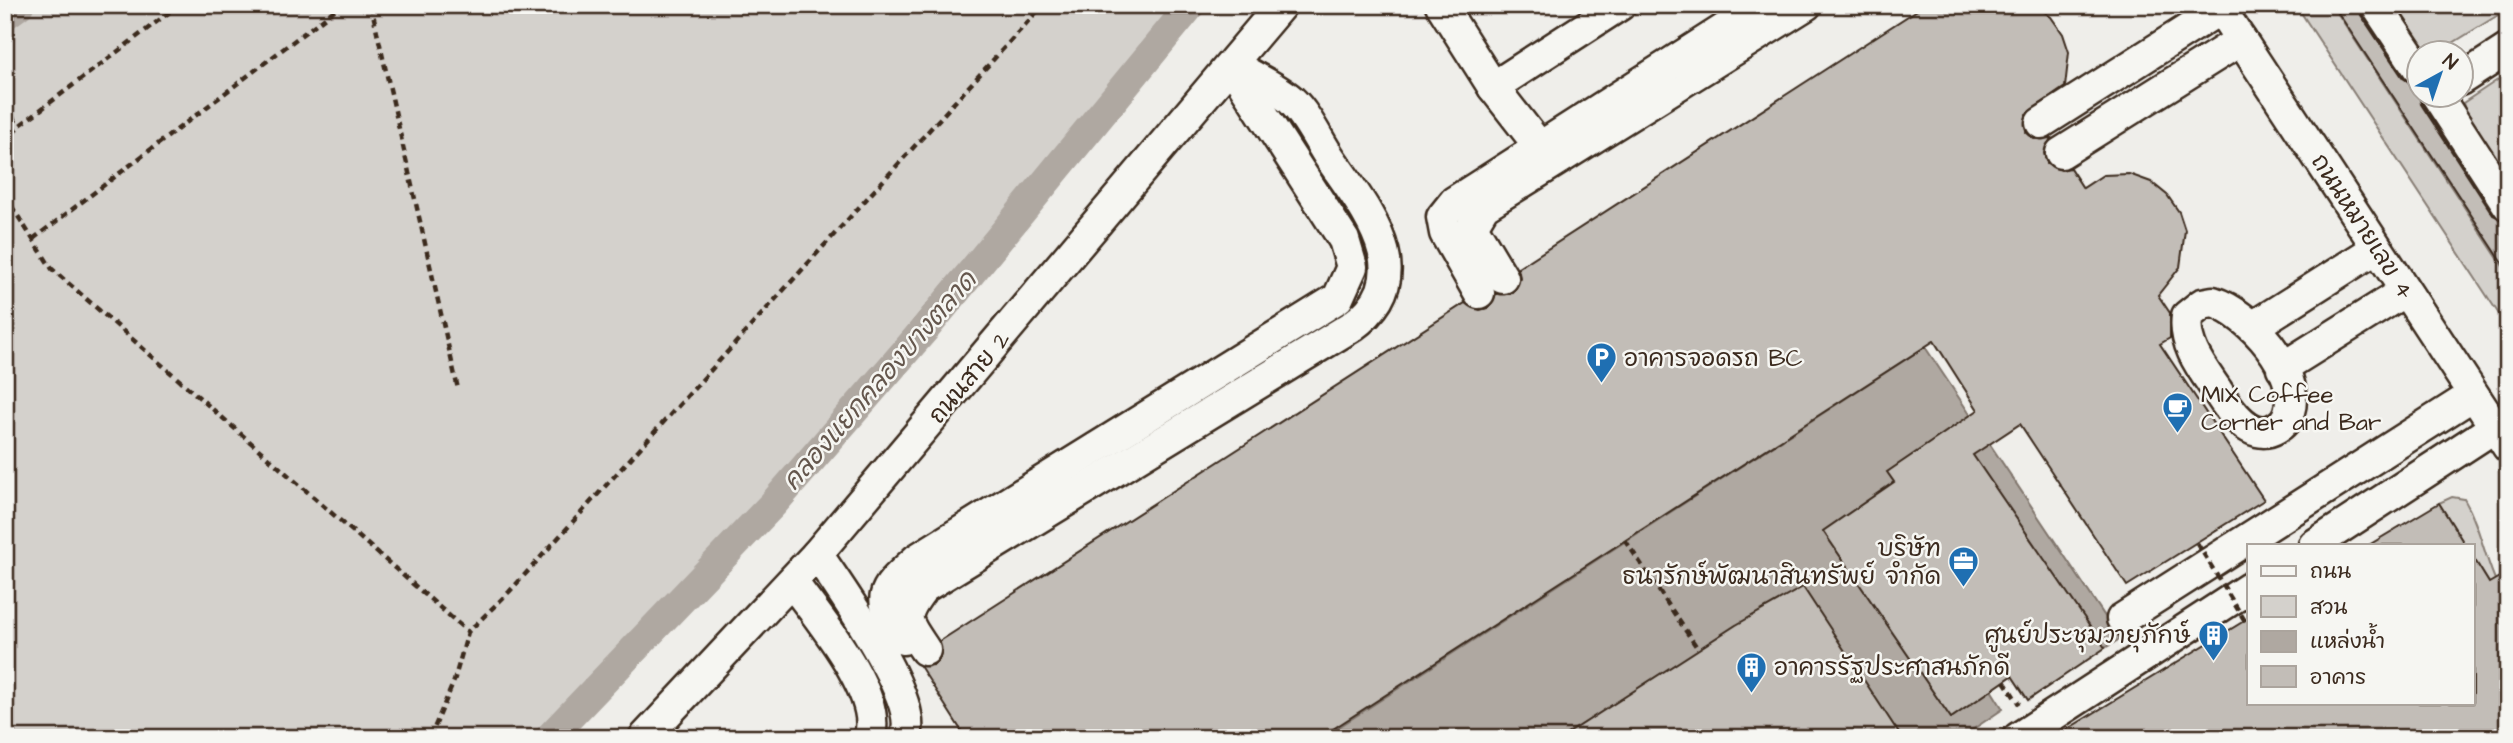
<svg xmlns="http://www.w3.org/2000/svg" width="2513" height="743" font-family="'Architects Daughter','Playpen Sans Thai',sans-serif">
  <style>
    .green { fill: #d4d1cc; stroke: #887e75; stroke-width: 2 }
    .water { fill: #afa8a1; stroke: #81766d; stroke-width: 2 }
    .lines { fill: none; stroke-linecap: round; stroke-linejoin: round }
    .canal { stroke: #afa8a1; stroke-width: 30 }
    .building { fill: #c2bdb7; stroke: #3b2a1e; stroke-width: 2 }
    .minor-casing { stroke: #3b2a1e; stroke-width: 35 }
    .path { stroke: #3b2a1e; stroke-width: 4.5; stroke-dasharray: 7 5; stroke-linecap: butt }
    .minor { stroke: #f6f6f2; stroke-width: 30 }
    .path-bridge { stroke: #3b2a1e; stroke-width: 4.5; stroke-dasharray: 7 5; stroke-linecap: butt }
    .labels { text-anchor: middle; stroke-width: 5; stroke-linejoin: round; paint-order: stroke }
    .street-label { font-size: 24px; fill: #3b2a1e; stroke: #f6f6f2 }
    .poi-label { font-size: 24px; fill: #3b2a1e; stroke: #f6f6f2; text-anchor: start }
    .water-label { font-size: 26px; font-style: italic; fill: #64564c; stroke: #f6f6f2 }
  </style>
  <rect width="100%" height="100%" fill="#efeeea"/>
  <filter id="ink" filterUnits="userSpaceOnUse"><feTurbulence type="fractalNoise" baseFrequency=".0143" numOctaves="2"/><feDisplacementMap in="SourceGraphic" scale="14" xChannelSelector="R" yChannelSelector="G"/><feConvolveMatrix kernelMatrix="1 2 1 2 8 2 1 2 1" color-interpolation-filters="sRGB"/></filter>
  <g filter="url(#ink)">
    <g class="green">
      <path d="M 5,5 L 1176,5 L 818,436 L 622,647 L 531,738 L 5,738 Z"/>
      <path d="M 2296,5 L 2332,5 L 2508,274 L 2508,328 Z"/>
      <path d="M 2383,5 L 2508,5 L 2508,9 L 2438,52 L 2418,52 Z"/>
      <path d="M 2508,73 L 2508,182 L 2467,118 L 2463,103 Z"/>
      <path d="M 2452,497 L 2464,499 C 2479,524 2483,551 2494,577 C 2500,591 2508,597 2508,613 L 2473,557 L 2473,545 L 2465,545 L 2439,503 Z"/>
    </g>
    <path class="water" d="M 1925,347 L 2120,639 L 2105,648 L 1953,427 L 1888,473 L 1894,482 L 1823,531 L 1951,717 L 1991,690 L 2003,709 L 1960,738 L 1902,738 L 1736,625 L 1561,738 L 1322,738 Z"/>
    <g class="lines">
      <g class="canal">
        <path d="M 5,15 L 19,5"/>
        <path d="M 549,738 L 773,504 L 925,329 L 1191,5"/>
      </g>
    </g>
    <g class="building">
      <path d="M 1925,5 L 2035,5 L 2051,17 L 2063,34 L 2069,52 L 2065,87 L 2026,114 L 2026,132 L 2034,139 L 2051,138 L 2044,153 L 2047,163 L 2061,170 L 2070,168 L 2083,188 L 2103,175 L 2129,174 L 2151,182 L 2167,195 L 2179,212 L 2185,230 L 2180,267 L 2158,295 L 2170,313 L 2170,338 L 2160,344 L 2264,500 L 2127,586 L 2020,424 L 1973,455 L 2105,648 L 2028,700 L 2012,676 L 1951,718 L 1823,531 L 1894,482 L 1887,472 L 1978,410 L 1934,341 L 1319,738 L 966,738 L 920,666 L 934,665 L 940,658 L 940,641 L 1465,303 L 1480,310 L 1488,308 L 1496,294 L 1513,293 L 1520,278 L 1518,268 Z"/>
      <path d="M 2333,5 L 2359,5 L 2361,15 L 2403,78 L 2418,88 L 2421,104 L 2493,215 L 2508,222 L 2508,271 Z"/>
      <path d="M 2439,503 L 2465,545 L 2369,545 Z"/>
      <path d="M 2473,557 L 2489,583 L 2508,572 L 2508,738 L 2053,738 L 2249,618 L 2249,703 L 2473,703 Z"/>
      <path d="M 1803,587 L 1902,738 L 1561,738 L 1736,625 Z"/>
    </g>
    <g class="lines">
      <defs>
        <g id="minor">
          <path d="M 1441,5 L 1493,87 L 1539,146"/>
          <path d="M 2218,5 L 2508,447"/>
          <path d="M 2376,5 L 2418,68"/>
          <path d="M 2460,80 L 2508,49"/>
          <path d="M 1493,87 L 1620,5"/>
          <path d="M 2436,94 L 2508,205"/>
          <path d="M 2041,123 L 2220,9"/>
          <path d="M 2061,153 L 2241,40"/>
          <path d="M 1503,278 L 1472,226 L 1484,206 L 1806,5"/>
          <path d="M 1479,293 L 1445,233 L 1442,217 L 1454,202 L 1762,5"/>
          <path d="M 2213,302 C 2249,313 2302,371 2289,412 C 2287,419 2282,425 2276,428 C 2250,444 2227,406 2216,389 C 2201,367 2183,344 2187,316 L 2202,304 Z"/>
          <path d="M 2254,326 L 2377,248"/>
          <path d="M 2282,368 L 2405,291"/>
          <path d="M 2314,545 L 2495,427"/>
          <path d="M 817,554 C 839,587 922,701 905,738"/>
          <path d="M 792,582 C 817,616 885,696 869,738"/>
          <path d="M 2122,619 L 2473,395"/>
          <path d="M 903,639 C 874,595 882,591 917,559 L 1338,298 L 1352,267 L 1344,240 L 1235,71"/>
          <path d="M 925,650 C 905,620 900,618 923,588 L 1351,327 C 1423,276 1366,211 1330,158 C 1318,140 1307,115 1291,100 C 1275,86 1250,76 1232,64"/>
          <path d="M 644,738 L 817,554 L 1281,5"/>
          <path d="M 2018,738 L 2249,588"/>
        </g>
      </defs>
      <use href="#minor" class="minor-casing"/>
      <g class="path">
        <path d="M 371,5 L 458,389"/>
        <path d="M 5,107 L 19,126"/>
        <path d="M 5,143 L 19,126 L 179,5"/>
        <path d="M 5,196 L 52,269 L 468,632"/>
        <path d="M 33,239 L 341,5"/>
        <path d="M 1625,540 L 1698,649"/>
        <path d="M 2004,681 L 2019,704"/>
        <path d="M 430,738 L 454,681 L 468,632 L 509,592 L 1043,5"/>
      </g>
      <use href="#minor" class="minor"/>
      <path class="path-bridge" d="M 2197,543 L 2245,621"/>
    </g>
  </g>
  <defs>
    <symbol id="parking-pin" viewBox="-11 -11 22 30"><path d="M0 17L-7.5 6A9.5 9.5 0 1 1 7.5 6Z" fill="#1f6fb2" stroke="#f6f6f2"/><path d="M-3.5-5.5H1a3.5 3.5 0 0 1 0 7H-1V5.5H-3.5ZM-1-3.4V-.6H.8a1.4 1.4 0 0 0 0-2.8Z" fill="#fff"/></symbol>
    <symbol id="cafe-pin" viewBox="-11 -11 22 30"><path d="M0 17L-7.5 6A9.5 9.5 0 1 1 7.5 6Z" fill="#1f6fb2" stroke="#f6f6f2"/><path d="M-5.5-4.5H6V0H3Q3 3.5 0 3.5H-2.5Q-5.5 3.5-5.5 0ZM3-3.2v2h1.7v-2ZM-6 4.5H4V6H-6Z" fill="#fff"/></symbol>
    <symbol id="office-pin" viewBox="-11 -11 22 30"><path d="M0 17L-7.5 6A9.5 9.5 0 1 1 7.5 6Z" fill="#1f6fb2" stroke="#f6f6f2"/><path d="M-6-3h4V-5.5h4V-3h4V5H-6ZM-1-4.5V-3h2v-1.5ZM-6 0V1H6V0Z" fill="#fff"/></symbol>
    <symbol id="building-pin" viewBox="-11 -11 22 30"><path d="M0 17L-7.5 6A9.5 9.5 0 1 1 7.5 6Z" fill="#1f6fb2" stroke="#f6f6f2"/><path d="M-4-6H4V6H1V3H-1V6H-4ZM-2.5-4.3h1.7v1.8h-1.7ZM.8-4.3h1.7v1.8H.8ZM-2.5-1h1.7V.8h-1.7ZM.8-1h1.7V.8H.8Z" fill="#fff"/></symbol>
  </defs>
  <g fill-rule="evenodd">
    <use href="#parking-pin" x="1584" y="340" width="35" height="47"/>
    <use href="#cafe-pin" x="2160" y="390" width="35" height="47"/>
    <use href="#office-pin" x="1946" y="544" width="35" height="47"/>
    <use href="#building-pin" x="2196" y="618" width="35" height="47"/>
    <use href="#building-pin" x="1734" y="650" width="35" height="47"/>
  </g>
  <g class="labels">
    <g class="street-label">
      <text transform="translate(2363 226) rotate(57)" y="8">ถนนหมายเลข 4</text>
      <text transform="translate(969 377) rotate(-50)" y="8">ถนนสาย 2</text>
    </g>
    <g class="poi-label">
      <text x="1624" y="366">อาคารจอดรถ BC</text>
      <text x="2201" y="402">MIX Coffee<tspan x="2201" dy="28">Corner and Bar</tspan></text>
      <text x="1941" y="556" text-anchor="end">บริษัท<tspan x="1941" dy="28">ธนารักษ์พัฒนาสินทรัพย์ จำกัด</tspan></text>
      <text x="2190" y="643" text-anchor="end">ศูนย์ประชุมวายุภักษ์</text>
      <text x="1774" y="675">อาคารรัฐประศาสนภักดี</text>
    </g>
    <g class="water-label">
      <text transform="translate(879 380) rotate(-49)" y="9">คลองแยกคลองบางตลาด</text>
    </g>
  </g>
  <rect width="2513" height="743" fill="none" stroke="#f6f6f2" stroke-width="28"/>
  <rect x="14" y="14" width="2485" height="715" fill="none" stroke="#3b2a1e" stroke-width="2.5" filter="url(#ink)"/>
  <rect x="2247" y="544" width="228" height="161" fill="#f6f6f2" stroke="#aba49d" stroke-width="2"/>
  <rect x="2261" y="566" width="35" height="10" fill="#f6f6f2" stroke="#aba49d" stroke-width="2"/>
  <text x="2310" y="578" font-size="21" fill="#3b2a1e">ถนน</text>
  <rect x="2261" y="596" width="35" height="21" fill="#d4d1cc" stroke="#aba49d" stroke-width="2"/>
  <text x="2310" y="614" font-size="21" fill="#3b2a1e">สวน</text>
  <rect x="2261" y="631" width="35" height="21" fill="#afa8a1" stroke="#aba49d" stroke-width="2"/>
  <text x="2310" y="648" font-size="21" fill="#3b2a1e">แหล่งน้ำ</text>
  <rect x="2261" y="666" width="35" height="21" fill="#c2bdb7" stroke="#aba49d" stroke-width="2"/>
  <text x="2310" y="684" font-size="21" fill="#3b2a1e">อาคาร</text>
  <g transform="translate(2440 74) rotate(40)"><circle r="33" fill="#f6f6f2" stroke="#aba49d" stroke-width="2"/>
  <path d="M0-5L12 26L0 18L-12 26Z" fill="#1f6fb2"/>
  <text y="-10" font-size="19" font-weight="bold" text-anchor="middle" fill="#3b2a1e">N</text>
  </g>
</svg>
